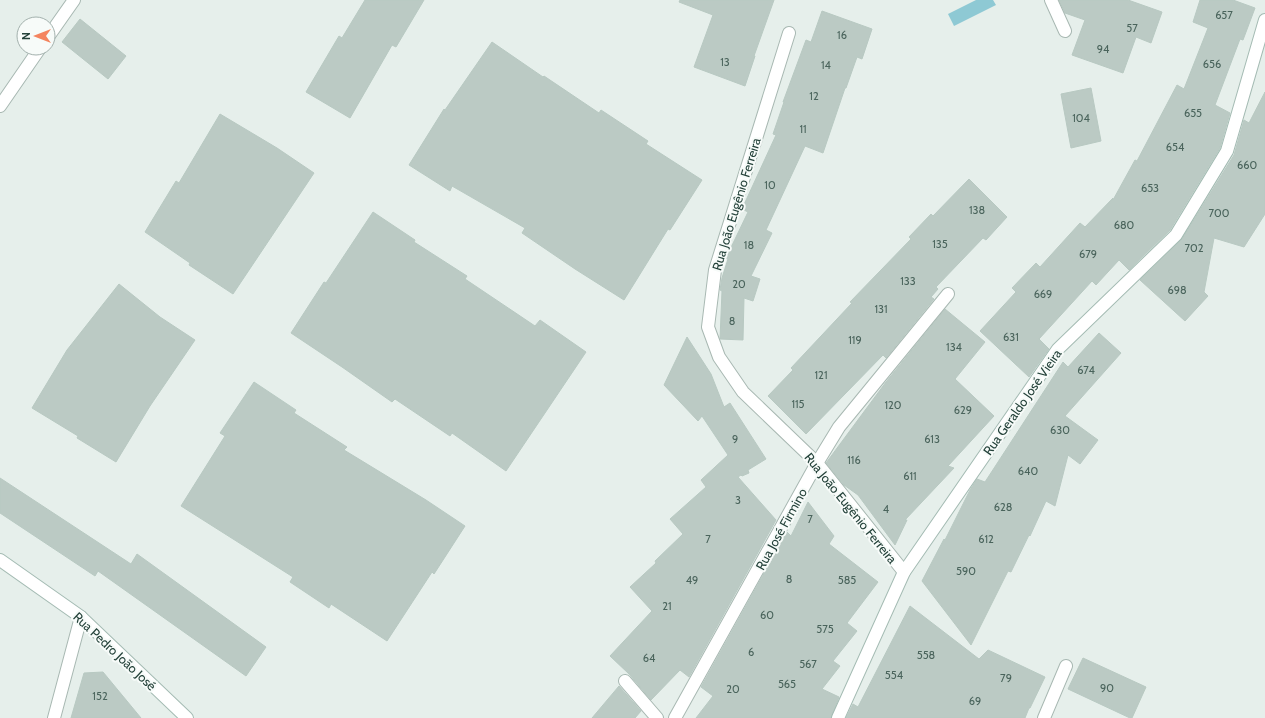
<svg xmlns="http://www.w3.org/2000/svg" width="1265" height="718" font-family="Cabin,sans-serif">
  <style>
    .water { fill: #8ec9d4 }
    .building { fill: #bbcac4; stroke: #b8c9c2 }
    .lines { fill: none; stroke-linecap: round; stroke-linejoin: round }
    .street-casing { stroke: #a8b8b2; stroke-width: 14 }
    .secondary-casing { stroke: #a4bbb3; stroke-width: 14 }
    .street { stroke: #fff; stroke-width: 12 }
    .secondary { stroke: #fff; stroke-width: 12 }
    .labels { text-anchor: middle; stroke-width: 4; stroke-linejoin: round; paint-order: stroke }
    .number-label { font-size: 11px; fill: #4a645c }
    .street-label { font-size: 13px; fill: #24423a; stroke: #f7fbf9 }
  </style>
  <rect width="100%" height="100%" fill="#e6efeb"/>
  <path class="water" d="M 976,0 L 993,0 L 996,5 L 954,26 L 948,14 Z"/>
  <g class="building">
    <path d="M 365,0 L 424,0 L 396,47 L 392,45 L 350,118 L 306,92 L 339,36 L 342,38 Z"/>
    <path d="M 680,0 L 774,0 L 754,56 L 755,56 L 745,86 L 694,67 L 713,15 L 679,2 Z"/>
    <path d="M 1059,0 L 1128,0 L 1162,12 L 1151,43 L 1136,37 L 1123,73 L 1072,55 L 1085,20 L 1065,13 Z"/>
    <path d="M 1200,0 L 1233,0 L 1255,8 L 1243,40 L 1240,39 L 1215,105 L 1230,113 L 1220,148 L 1170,230 L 1129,270 L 1119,260 L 1096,285 L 1092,281 L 1039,339 L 1049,349 L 1029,377 L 980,331 L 1016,292 L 1012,288 L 1036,263 L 1040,267 L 1080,223 L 1085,227 L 1113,198 L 1113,200 L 1135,160 L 1137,161 L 1177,85 L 1184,89 L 1208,28 L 1193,22 Z"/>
    <path d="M 822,11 L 872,29 L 862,59 L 857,57 L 846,88 L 845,88 L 823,153 L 805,146 L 766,230 L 772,233 L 751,276 L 760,279 L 753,301 L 744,298 L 743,340 L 720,339 L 722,291 L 720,290 L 722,278 L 728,259 L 726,258 L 748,212 L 742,209 L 776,135 L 773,134 L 784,102 L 783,102 L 806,40 L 811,42 Z"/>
    <path d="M 80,19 L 126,56 L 108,79 L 62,42 Z"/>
    <path d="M 492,42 L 543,77 L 544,76 L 599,113 L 601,110 L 648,141 L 646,144 L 702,180 L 670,230 L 668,229 L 624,300 L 575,269 L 522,233 L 525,228 L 452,186 L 450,191 L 409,165 L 444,109 L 445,110 Z"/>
    <path d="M 1091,88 L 1101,141 L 1071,148 L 1061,94 Z"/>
    <path d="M 1265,92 L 1265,214 L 1244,247 L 1214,238 L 1204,292 L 1208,296 L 1185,321 L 1140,280 L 1182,239 L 1234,155 L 1244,120 L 1249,123 Z"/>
    <path d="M 220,114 L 277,148 L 314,173 L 233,294 L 189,265 L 190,263 L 145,232 L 176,181 L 179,183 Z"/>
    <path d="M 969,179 L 1007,217 L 986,240 L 983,238 L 936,287 L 938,289 L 931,297 L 934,299 L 886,358 L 883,355 L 806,434 L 768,396 L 793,370 L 791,368 L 852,303 L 850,302 L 911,239 L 909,237 L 931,214 L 933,216 Z"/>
    <path d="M 373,212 L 415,240 L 414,242 L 467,276 L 465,279 L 535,326 L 540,320 L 586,352 L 506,471 L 452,433 L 450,436 L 395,399 L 392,402 L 342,367 L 291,333 L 324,282 L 326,283 Z"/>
    <path d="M 119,284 L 160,317 L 195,340 L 150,406 L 116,462 L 77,438 L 78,436 L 32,408 L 67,350 Z"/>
    <path d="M 945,309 L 985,342 L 955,379 L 994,416 L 948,466 L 954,468 L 905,520 L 907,520 L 895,545 L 858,495 L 844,485 L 826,463 L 886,382 Z"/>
    <path d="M 1099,333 L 1121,353 L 1065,416 L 1098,440 L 1080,464 L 1068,455 L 1055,506 L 1046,501 L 1030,536 L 1029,535 L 1011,572 L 1008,571 L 971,645 L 922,581 L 944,539 L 945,540 L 970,490 L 977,479 L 985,482 L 1063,362 L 1068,367 Z"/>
    <path d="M 687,337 L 711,374 L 724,407 L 730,403 L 766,459 L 748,470 L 749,473 L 742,476 L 741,475 L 738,477 L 776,520 L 689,677 L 680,670 L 651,700 L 629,674 L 610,656 L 652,611 L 630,587 L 656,563 L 655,561 L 683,534 L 670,519 L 706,487 L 701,480 L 728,455 L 702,416 L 698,421 L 664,385 Z"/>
    <path d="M 254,382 L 296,410 L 294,413 L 347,447 L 344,450 L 426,500 L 465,526 L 434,574 L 432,572 L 387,641 L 331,604 L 329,608 L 290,582 L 293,577 L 181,506 L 225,436 L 220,433 Z"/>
    <path d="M 0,478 L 131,564 L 137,554 L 266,647 L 246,676 L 98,571 L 95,576 L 0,513 Z"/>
    <path d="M 808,502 L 834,536 L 829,544 L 878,582 L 847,623 L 857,631 L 833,661 L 840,666 L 822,689 L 839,697 L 831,718 L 696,718 L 713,696 L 701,687 L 787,532 L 791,536 Z"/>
    <path d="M 910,606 L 979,659 L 988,650 L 1045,677 L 1030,708 L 1029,708 L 1025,718 L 846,718 L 853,704 L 858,707 Z"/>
    <path d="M 1083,658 L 1146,687 L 1132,718 L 1130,718 L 1068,689 Z"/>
    <path d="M 103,672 L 141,718 L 71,718 L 84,673 Z"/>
    <path d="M 619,686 L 641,711 L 635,718 L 592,718 Z"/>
  </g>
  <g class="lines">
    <defs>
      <g id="street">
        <path d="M 1051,0 L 1065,31"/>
        <path d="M 789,33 L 715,270 L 708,327 L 719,357 L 743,392 L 817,463 L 904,572"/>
        <path d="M 48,37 L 74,0"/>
        <path d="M 0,106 L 40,48"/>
        <path d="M 625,681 L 657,718"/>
        <path d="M 54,718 L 81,617"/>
        <path d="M 675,718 L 817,463 L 839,427 L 948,294"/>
        <path d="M 1044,718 L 1066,666"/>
      </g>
      <g id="secondary">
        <path d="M 0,560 L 81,617 L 187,718"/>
        <path d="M 838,718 L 904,572 L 1058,349 L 1176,235 L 1227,151 L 1265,20"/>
      </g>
    </defs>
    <use href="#street" class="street-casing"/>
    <use href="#secondary" class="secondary-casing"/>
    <use href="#street" class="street"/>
    <use href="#secondary" class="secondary"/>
  </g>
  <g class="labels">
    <g class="number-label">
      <text x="1224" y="19">657</text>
      <text x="1132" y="32">57</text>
      <text x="842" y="39">16</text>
      <text x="1103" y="53">94</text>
      <text x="725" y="66">13</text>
      <text x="1212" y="68">656</text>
      <text x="826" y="69">14</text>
      <text x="814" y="100">12</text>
      <text x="1193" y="117">655</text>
      <text x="1081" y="122">104</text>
      <text x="803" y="133">11</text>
      <text x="1175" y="151">654</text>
      <text x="1247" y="169">660</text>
      <text x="770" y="189">10</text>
      <text x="1150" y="192">653</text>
      <text x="977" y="214">138</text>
      <text x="1219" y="217">700</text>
      <text x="1124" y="229">680</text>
      <text x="940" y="248">135</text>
      <text x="749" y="249">18</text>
      <text x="1194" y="252">702</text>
      <text x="1088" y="258">679</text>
      <text x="908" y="285">133</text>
      <text x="739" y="288">20</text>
      <text x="1177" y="294">698</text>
      <text x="1043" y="298">669</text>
      <text x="881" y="313">131</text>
      <text x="732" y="325">8</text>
      <text x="1011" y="341">631</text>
      <text x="855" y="344">119</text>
      <text x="954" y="351">134</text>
      <text x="1086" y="374">674</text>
      <text x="821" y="379">121</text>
      <text x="798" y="408">115</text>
      <text x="893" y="409">120</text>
      <text x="963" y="414">629</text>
      <text x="1060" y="434">630</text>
      <text x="735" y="443">9</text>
      <text x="932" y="443">613</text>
      <text x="854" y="464">116</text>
      <text x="1028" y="475">640</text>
      <text x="910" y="480">611</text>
      <text x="738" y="504">3</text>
      <text x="1003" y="511">628</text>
      <text x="886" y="513">4</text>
      <text x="810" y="523">7</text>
      <text x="708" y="543">7</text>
      <text x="986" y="543">612</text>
      <text x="966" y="575">590</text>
      <text x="789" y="583">8</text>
      <text x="692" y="584">49</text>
      <text x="847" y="584">585</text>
      <text x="667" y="610">21</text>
      <text x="767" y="619">60</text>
      <text x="825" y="633">575</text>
      <text x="751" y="656">6</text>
      <text x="926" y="659">558</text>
      <text x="649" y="662">64</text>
      <text x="808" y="668">567</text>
      <text x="894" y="679">554</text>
      <text x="1006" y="682">79</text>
      <text x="787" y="688">565</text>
      <text x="1107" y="692">90</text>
      <text x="733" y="693">20</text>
      <text x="100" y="700">152</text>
      <text x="975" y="705">69</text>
    </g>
    <g class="street-label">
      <text transform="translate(736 204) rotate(-73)" y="5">Rua João Eugênio Ferreira</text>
      <text transform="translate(1022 402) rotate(-55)" y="5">Rua Geraldo José Vieira</text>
      <text transform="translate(851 508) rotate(51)" y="5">Rua João Eugênio Ferreira</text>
      <text transform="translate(781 529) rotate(-61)" y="5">Rua José Firmino</text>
      <text transform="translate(115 651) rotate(43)" y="5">Rua Pedro João José</text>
    </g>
  </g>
  <g transform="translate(36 36) rotate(270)"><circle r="19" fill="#f7fbf9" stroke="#a3b1ad"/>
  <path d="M0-3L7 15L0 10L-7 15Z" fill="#f4845f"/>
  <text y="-6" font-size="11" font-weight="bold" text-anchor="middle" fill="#24423a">N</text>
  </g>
</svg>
